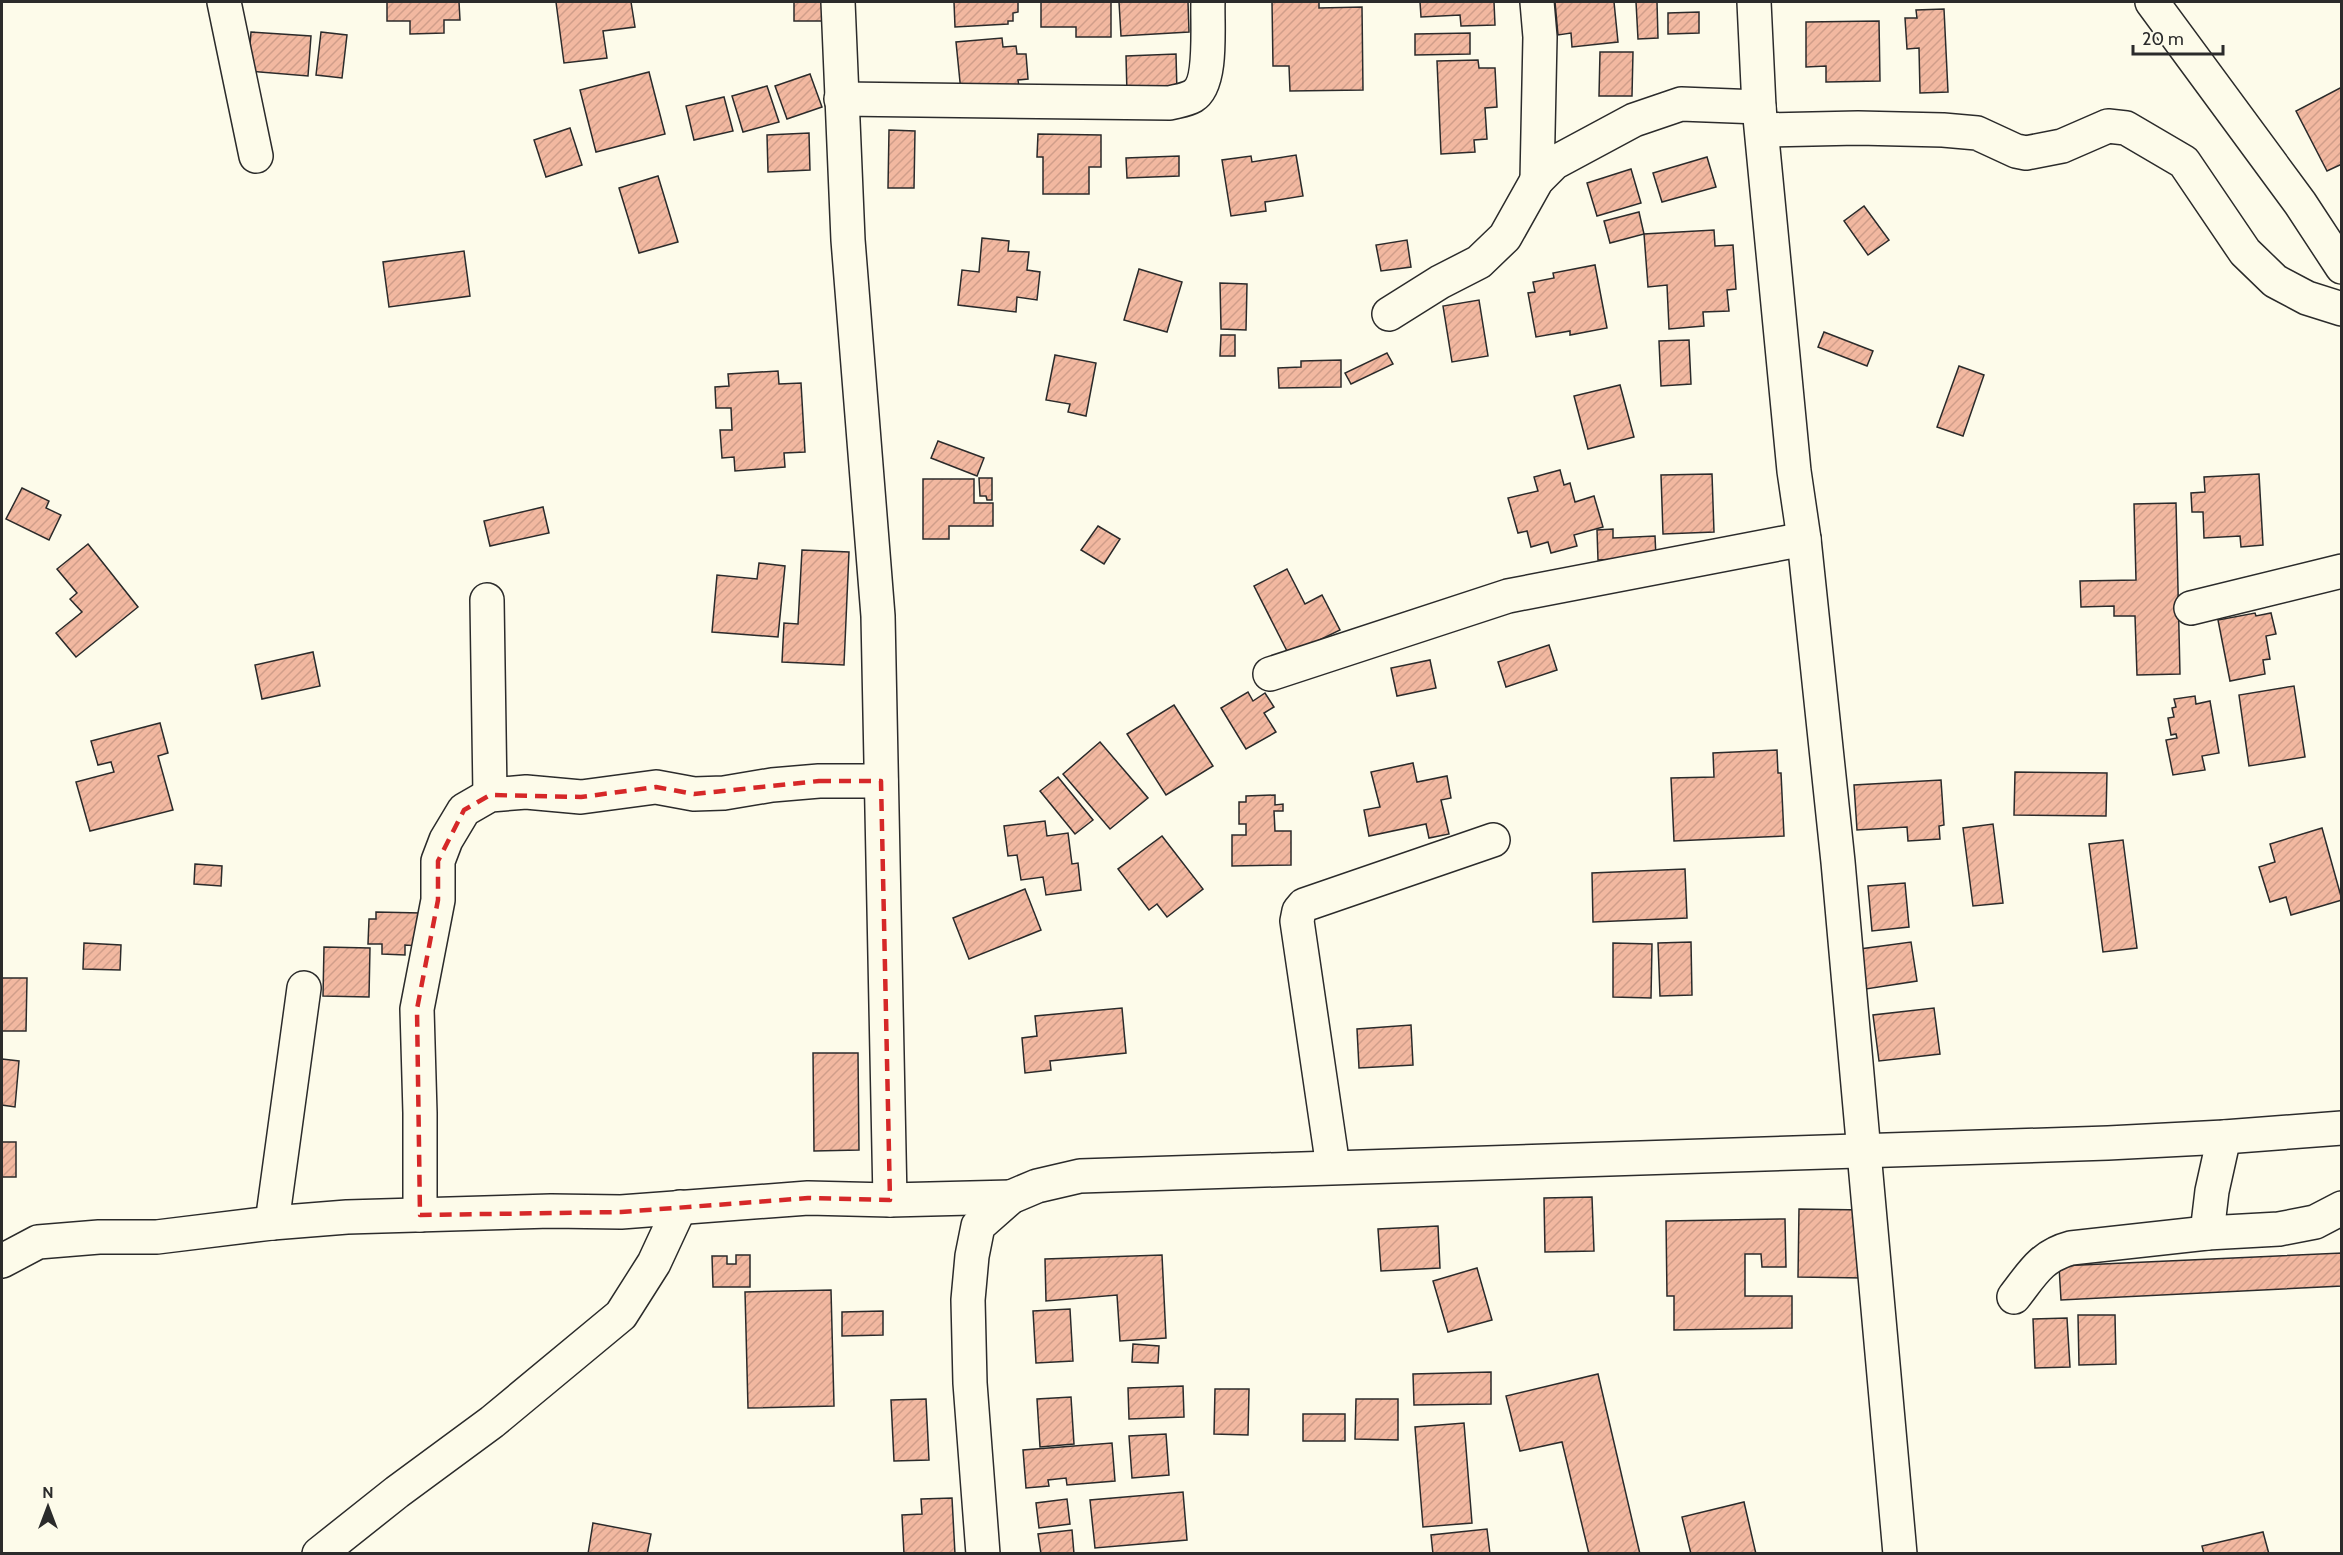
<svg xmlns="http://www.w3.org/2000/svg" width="2343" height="1555" font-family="Cabin,sans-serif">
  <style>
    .building { fill: url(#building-hatch); stroke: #2b2b2b; stroke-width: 1.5 }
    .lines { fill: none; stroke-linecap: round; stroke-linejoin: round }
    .minor-casing { stroke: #2b2b2b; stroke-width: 36 }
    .minor { stroke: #fdfbea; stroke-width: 33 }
    .marked { fill: none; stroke: #d62828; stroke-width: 4.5; stroke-dasharray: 12 8; stroke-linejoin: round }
  </style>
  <defs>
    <pattern id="building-hatch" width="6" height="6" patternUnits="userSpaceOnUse" patternTransform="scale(1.5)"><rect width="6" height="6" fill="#f2b8a0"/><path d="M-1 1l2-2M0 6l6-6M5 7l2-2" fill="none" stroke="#d09e8a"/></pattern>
  </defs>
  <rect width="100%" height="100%" fill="#fdfbea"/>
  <g class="building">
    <path d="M 387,2 L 459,2 L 460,20 L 444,20 L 444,33 L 410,34 L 410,21 L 387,21 Z"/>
    <path d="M 556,2 L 631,2 L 635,27 L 603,31 L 607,58 L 564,63 Z"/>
    <rect x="794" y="2" width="30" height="19"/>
    <path d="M 954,2 L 1018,2 L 1018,12 L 1013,13 L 1013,21 L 1008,21 L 1008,24 L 955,27 Z"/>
    <path d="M 1041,2 L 1111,2 L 1111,37 L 1076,37 L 1076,27 L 1041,27 Z"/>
    <path d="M 1119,2 L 1188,2 L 1189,32 L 1121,36 Z"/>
    <path d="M 1272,2 L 1319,2 L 1319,8 L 1362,7 L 1363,90 L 1290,91 L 1289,66 L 1273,66 Z"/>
    <path d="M 1420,2 L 1494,2 L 1495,25 L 1461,26 L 1460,15 L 1421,17 Z"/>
    <path d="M 1555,2 L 1614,2 L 1618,42 L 1572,47 L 1571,33 L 1558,35 Z"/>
    <path d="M 1636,2 L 1657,2 L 1658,38 L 1638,39 Z"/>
    <path d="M 1944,9 L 1948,92 L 1920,93 L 1919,48 L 1907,49 L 1905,18 L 1917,18 L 1916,10 Z"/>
    <path d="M 1699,12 L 1699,33 L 1668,34 L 1668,13 Z"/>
    <path d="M 1879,21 L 1880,81 L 1826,82 L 1826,66 L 1806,67 L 1806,22 Z"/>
    <path d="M 251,32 L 311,36 L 308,76 L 248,71 Z"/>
    <path d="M 321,32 L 347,35 L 342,78 L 316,75 Z"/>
    <path d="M 1470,33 L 1470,54 L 1415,55 L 1415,34 Z"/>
    <path d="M 1002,38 L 1003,47 L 1016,46 L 1017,54 L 1026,54 L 1028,79 L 1018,80 L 1019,87 L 961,92 L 956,42 Z"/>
    <path d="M 1600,52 L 1633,52 L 1632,96 L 1599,96 Z"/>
    <path d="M 1176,54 L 1177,93 L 1127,94 L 1126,56 Z"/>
    <path d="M 1478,60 L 1479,68 L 1495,68 L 1497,107 L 1485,108 L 1487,139 L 1474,140 L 1475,152 L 1441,154 L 1437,61 Z"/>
    <path d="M 649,72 L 665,134 L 596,152 L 580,90 Z"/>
    <path d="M 810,74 L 822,107 L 787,119 L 775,86 Z"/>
    <path d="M 767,86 L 779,122 L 743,132 L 732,96 Z"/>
    <path d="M 2342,87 L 2342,164 L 2327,171 L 2296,111 Z"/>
    <path d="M 724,97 L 733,131 L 694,140 L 686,106 Z"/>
    <path d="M 570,128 L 582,165 L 546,177 L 534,140 Z"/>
    <path d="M 889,130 L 915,131 L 914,188 L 888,188 Z"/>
    <path d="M 809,133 L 810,170 L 768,172 L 767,135 Z"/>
    <path d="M 1038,134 L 1101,135 L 1101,167 L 1089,167 L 1089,194 L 1043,194 L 1043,157 L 1037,157 Z"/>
    <path d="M 1296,155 L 1303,196 L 1265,202 L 1266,211 L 1231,216 L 1222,160 L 1251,156 L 1252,162 Z"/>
    <path d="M 1179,156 L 1179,176 L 1127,178 L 1126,158 Z"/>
    <path d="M 1707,157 L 1716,187 L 1662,202 L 1653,173 Z"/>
    <path d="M 1631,169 L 1641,203 L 1597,216 L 1587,183 Z"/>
    <path d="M 658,176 L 678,242 L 639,253 L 619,188 Z"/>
    <path d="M 1864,206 L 1889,240 L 1868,255 L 1844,221 Z"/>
    <path d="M 1639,212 L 1644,234 L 1610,243 L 1604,221 Z"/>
    <path d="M 1714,230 L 1715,246 L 1733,245 L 1736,289 L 1727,290 L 1729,311 L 1703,312 L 1704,326 L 1669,329 L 1667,285 L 1648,287 L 1644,234 Z"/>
    <path d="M 982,238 L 1009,241 L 1008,251 L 1029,252 L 1027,270 L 1040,272 L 1037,300 L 1017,297 L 1016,312 L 958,305 L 962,270 L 979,272 Z"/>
    <path d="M 1407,240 L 1411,267 L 1381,271 L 1376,245 Z"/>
    <path d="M 464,251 L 470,296 L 389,307 L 383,262 Z"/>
    <path d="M 1595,265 L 1607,328 L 1570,335 L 1570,331 L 1536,337 L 1528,293 L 1535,292 L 1533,282 L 1554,278 L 1553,273 Z"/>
    <path d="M 1139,269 L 1182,282 L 1167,332 L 1124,320 Z"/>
    <path d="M 1220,283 L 1247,284 L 1246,330 L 1221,329 Z"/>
    <path d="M 1479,300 L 1488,356 L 1452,362 L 1443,306 Z"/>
    <path d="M 1824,332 L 1873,351 L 1867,366 L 1818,347 Z"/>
    <path d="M 1221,335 L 1235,335 L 1235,356 L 1220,356 Z"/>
    <path d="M 1689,340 L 1691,384 L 1661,386 L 1659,341 Z"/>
    <path d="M 1387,353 L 1393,364 L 1351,384 L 1345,373 Z"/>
    <path d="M 1055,355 L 1096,363 L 1086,416 L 1068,412 L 1070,404 L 1046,400 Z"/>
    <path d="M 1341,360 L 1341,387 L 1279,388 L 1278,368 L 1301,367 L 1301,361 Z"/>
    <path d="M 1959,366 L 1984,375 L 1963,436 L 1937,427 Z"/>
    <path d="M 778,371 L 779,384 L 801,383 L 805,452 L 784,453 L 785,467 L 735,471 L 734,457 L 722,458 L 720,430 L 732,430 L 731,408 L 716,408 L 715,387 L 729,386 L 728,374 Z"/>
    <path d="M 1620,385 L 1634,437 L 1588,449 L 1574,396 Z"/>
    <path d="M 938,441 L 984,458 L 977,476 L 931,458 Z"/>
    <path d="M 1560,470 L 1564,485 L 1570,483 L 1575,502 L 1594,496 L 1603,527 L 1574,535 L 1577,546 L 1551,553 L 1548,542 L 1531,547 L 1527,531 L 1518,533 L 1508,498 L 1538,491 L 1534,477 Z"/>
    <path d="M 1712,474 L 1714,532 L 1663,534 L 1661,475 Z"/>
    <path d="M 2259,474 L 2263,545 L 2241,547 L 2240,536 L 2204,538 L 2203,512 L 2192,512 L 2191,493 L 2205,492 L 2204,477 Z"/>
    <path d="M 979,478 L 992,478 L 992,500 L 987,500 L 986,496 L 980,496 Z"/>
    <path d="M 923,479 L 974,479 L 974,503 L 993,503 L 993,526 L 949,526 L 949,539 L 923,539 Z"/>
    <path d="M 22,488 L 49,501 L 46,508 L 61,515 L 49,540 L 6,519 Z"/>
    <path d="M 2176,503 L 2180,674 L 2137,675 L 2135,616 L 2114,616 L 2114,606 L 2081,607 L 2080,581 L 2136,580 L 2134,504 Z"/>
    <path d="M 543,507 L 549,533 L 490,546 L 484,521 Z"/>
    <path d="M 1098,526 L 1120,539 L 1104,564 L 1081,550 Z"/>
    <path d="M 1613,529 L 1613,538 L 1655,536 L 1656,557 L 1598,560 L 1597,530 Z"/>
    <path d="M 88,544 L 138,607 L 76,657 L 56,633 L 82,612 L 70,599 L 77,593 L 57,569 Z"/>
    <path d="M 802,550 L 849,552 L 844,665 L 782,662 L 784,623 L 798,624 Z"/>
    <path d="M 759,563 L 785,566 L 778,637 L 712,632 L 717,575 L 757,579 Z"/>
    <path d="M 1287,569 L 1305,604 L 1322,595 L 1340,630 L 1289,655 L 1254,586 Z"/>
    <path d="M 2255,613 L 2256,616 L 2271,613 L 2276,634 L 2266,636 L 2270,659 L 2263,660 L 2265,674 L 2230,681 L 2218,620 Z"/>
    <path d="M 1549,645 L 1557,670 L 1506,687 L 1498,662 Z"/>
    <path d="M 313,652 L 320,686 L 262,699 L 255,665 Z"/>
    <path d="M 1430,660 L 1436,688 L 1397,696 L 1391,668 Z"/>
    <path d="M 2294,686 L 2305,757 L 2249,766 L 2239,695 Z"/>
    <path d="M 1248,692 L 1253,701 L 1265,693 L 1274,707 L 1264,713 L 1276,732 L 1246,749 L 1221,708 Z"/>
    <path d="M 2195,696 L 2196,704 L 2210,701 L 2219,753 L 2202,756 L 2205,770 L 2173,775 L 2166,740 L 2177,738 L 2176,734 L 2171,735 L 2168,718 L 2174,717 L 2172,708 L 2176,707 L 2174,699 Z"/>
    <path d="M 1174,705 L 1213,766 L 1166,795 L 1127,734 Z"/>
    <path d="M 160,723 L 168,753 L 158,756 L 173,810 L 90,831 L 76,782 L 114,772 L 111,762 L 98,765 L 91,741 Z"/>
    <path d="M 1100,742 L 1148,798 L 1110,829 L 1063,774 Z"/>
    <path d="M 1777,750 L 1778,773 L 1781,773 L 1784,836 L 1674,841 L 1671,778 L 1714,777 L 1713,753 Z"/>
    <path d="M 1413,763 L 1417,782 L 1447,776 L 1451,798 L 1441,800 L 1449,834 L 1429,838 L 1426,824 L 1369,836 L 1364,810 L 1380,807 L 1371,772 Z"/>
    <path d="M 2015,772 L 2107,773 L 2106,816 L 2014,815 Z"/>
    <path d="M 1058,777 L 1093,820 L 1075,834 L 1040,791 Z"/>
    <path d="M 1941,780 L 1944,825 L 1939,826 L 1940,839 L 1908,841 L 1907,827 L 1857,830 L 1854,785 Z"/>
    <path d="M 1275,795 L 1275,805 L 1283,804 L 1283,811 L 1274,811 L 1275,831 L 1291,831 L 1291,865 L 1232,866 L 1232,835 L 1246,835 L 1246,824 L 1239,824 L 1239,802 L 1246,802 L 1246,796 Z"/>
    <path d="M 1045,821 L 1047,836 L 1068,833 L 1072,864 L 1078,863 L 1081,890 L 1046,895 L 1043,877 L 1021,880 L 1017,855 L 1008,856 L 1004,826 Z"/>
    <path d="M 1993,824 L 2003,903 L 1973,906 L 1963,828 Z"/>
    <path d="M 2322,828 L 2342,900 L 2291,915 L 2286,897 L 2270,902 L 2259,867 L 2275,862 L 2270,844 Z"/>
    <path d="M 1162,836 L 1203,889 L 1167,917 L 1157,904 L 1149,910 L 1118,869 Z"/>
    <path d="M 2123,840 L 2137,948 L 2103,952 L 2089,844 Z"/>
    <path d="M 195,864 L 222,866 L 221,886 L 194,884 Z"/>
    <path d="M 1685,869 L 1687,918 L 1593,922 L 1592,873 Z"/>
    <path d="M 1905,883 L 1909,927 L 1872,931 L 1868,886 Z"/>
    <path d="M 1025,889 L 1041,930 L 969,959 L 953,918 Z"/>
    <path d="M 376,912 L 421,913 L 420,946 L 405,945 L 405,955 L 382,954 L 382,944 L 368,944 L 369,919 L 376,919 Z"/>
    <path d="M 1691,942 L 1692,995 L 1660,996 L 1658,943 Z"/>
    <path d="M 1911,942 L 1917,981 L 1866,989 L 1860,949 Z"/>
    <path d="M 84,943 L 121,945 L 120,970 L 83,969 Z"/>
    <path d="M 1613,943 L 1652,944 L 1651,998 L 1613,997 Z"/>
    <path d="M 324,947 L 370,948 L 369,997 L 323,996 Z"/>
    <path d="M 2,978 L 27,978 L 26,1031 L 2,1031 Z"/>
    <path d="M 1122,1008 L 1126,1053 L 1050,1061 L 1051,1070 L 1025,1073 L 1022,1038 L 1037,1036 L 1035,1016 Z"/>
    <path d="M 1934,1008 L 1940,1054 L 1879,1061 L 1873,1015 Z"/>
    <path d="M 1411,1025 L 1413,1065 L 1359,1068 L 1357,1029 Z"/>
    <path d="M 813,1053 L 858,1053 L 859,1150 L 814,1151 Z"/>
    <path d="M 2,1059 L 19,1061 L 15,1107 L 2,1105 Z"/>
    <rect x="2" y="1142" width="14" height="35"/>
    <path d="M 1592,1197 L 1594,1251 L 1545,1252 L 1544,1198 Z"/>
    <path d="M 1799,1209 L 1865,1210 L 1864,1278 L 1798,1277 Z"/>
    <path d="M 1785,1219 L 1786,1267 L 1762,1267 L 1761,1254 L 1745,1254 L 1745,1296 L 1792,1296 L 1792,1328 L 1674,1330 L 1674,1296 L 1667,1296 L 1666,1221 Z"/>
    <path d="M 1438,1226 L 1440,1268 L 1381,1271 L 1378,1229 Z"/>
    <path d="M 2342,1253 L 2342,1286 L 2061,1300 L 2059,1266 Z"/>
    <path d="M 736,1255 L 750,1255 L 750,1287 L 713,1287 L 712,1256 L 727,1256 L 727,1264 L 736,1264 Z"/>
    <path d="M 1162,1255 L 1166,1338 L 1120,1341 L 1117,1295 L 1046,1301 L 1045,1259 Z"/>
    <path d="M 1477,1268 L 1492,1320 L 1448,1332 L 1433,1281 Z"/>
    <path d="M 831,1290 L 834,1406 L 748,1408 L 745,1292 Z"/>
    <path d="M 1070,1309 L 1073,1361 L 1036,1363 L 1033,1311 Z"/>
    <path d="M 883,1311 L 883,1335 L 842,1336 L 842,1312 Z"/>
    <path d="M 2078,1315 L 2115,1315 L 2116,1364 L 2079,1365 Z"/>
    <path d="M 2067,1318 L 2070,1367 L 2035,1368 L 2033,1319 Z"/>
    <path d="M 1133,1344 L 1159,1346 L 1158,1363 L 1132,1362 Z"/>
    <path d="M 1491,1372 L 1491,1404 L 1414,1405 L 1413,1374 Z"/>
    <path d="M 1598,1374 L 1640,1554 L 1589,1554 L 1562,1442 L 1520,1451 L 1506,1396 Z"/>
    <path d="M 1183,1386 L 1184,1417 L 1129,1419 L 1128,1388 Z"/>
    <path d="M 1215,1389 L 1249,1389 L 1248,1435 L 1214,1434 Z"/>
    <path d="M 1071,1397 L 1074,1444 L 1040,1447 L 1037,1399 Z"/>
    <path d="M 926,1399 L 929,1460 L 894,1461 L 891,1400 Z"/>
    <path d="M 1356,1399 L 1398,1399 L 1398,1440 L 1355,1439 Z"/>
    <rect x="1303" y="1414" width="42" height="27"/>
    <path d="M 1464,1423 L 1472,1523 L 1423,1527 L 1415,1427 Z"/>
    <path d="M 1166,1434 L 1169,1475 L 1132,1478 L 1129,1436 Z"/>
    <path d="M 1112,1443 L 1115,1481 L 1067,1485 L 1066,1478 L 1048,1480 L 1049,1486 L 1026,1488 L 1023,1450 Z"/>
    <path d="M 1183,1492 L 1187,1540 L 1095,1548 L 1090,1500 Z"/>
    <path d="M 952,1498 L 955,1554 L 904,1554 L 902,1515 L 922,1514 L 921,1499 Z"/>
    <path d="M 1067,1499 L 1070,1524 L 1039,1528 L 1036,1503 Z"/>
    <path d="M 1744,1502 L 1756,1554 L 1691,1554 L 1682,1517 Z"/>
    <path d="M 593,1523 L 651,1534 L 647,1554 L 588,1554 Z"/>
    <path d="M 1487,1529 L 1490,1554 L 1433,1554 L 1431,1535 Z"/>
    <path d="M 1072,1530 L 1074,1554 L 1041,1554 L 1038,1534 Z"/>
    <path d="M 2263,1532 L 2269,1554 L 2204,1554 L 2202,1546 Z"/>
  </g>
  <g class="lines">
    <defs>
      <g id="minor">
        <path d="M 224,2 L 256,156"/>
        <path d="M 838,2 L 848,240 L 878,616 L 890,1200"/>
        <path d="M 1537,2 L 1540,37 L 1537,180"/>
        <path d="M 1754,2 L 1759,107 L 1794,471 L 1804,539 L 1838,862 L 1900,1554"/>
        <path d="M 2152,2 L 2300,203 L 2342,267"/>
        <path d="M 841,99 L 1170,103 C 1177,101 1186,100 1193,96 C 1213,84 1207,23 1208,2"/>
        <path d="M 1762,130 L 1858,128 L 1943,130 L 1977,133 L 2016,151 L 2026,153 L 2062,146 L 2108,126 L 2126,128 L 2184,162 L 2245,252 L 2275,281 L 2307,298 L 2342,309"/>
        <path d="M 1389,314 L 1440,282 L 1479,262 L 1505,237 L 1537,180 L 1554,163 L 1634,120 L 1681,104 L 1759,107"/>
        <path d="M 487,600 L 490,795"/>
        <path d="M 2191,608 L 2342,571"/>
        <path d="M 1270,674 L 1508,596 L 1804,539"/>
        <path d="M 1333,1167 L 1297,921 L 1299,911 L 1304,905 L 1493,840"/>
        <path d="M 420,1215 L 420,1113 L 417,1009 L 438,900 L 438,861 L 446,840 L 464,810 L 490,795 L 526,792 L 581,797 L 656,787 L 694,794 L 724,793 L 772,785 L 819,781 L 881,781"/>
        <path d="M 272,1223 L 304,988"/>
        <path d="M 2207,1233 L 2212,1191 L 2224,1137"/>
        <path d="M 2,1261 L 38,1242 L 99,1237 L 157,1237 L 272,1223 L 347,1217 L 551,1211 L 621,1212 L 808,1198 L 890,1200 L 1011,1197"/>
        <path d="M 2014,1297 C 2032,1274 2041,1256 2071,1248 L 2207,1233 L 2279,1229 L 2315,1222 L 2342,1208"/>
        <path d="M 319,1554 L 397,1492 L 492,1422 L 621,1315 L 654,1263 L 680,1207"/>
        <path d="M 983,1554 L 970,1383 L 968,1300 L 972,1256 L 978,1226 L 1011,1197 L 1037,1186 L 1080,1176 L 2108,1143 L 2224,1137 L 2342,1128"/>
      </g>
    </defs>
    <use href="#minor" class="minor-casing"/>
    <use href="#minor" class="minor"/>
  </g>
  <path class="marked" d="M 819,781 L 881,781 L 890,1200 L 808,1198 L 621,1212 L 420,1215 L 417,1009 L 438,900 L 438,861 L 464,810 L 490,795 L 581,797 L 656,787 L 694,794 Z"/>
  <rect width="2343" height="1555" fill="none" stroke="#2b2b2b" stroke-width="6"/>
  <g transform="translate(48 1507)" stroke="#fdfbea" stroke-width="4.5" paint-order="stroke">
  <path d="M0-4.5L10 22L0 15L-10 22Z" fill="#2b2b2b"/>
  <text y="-9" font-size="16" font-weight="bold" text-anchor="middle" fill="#2b2b2b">N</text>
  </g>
  <path d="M2133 45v9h90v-9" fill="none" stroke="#2b2b2b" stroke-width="3"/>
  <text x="2142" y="45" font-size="18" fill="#2b2b2b" stroke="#fdfbea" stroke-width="4.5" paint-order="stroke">20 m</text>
</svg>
